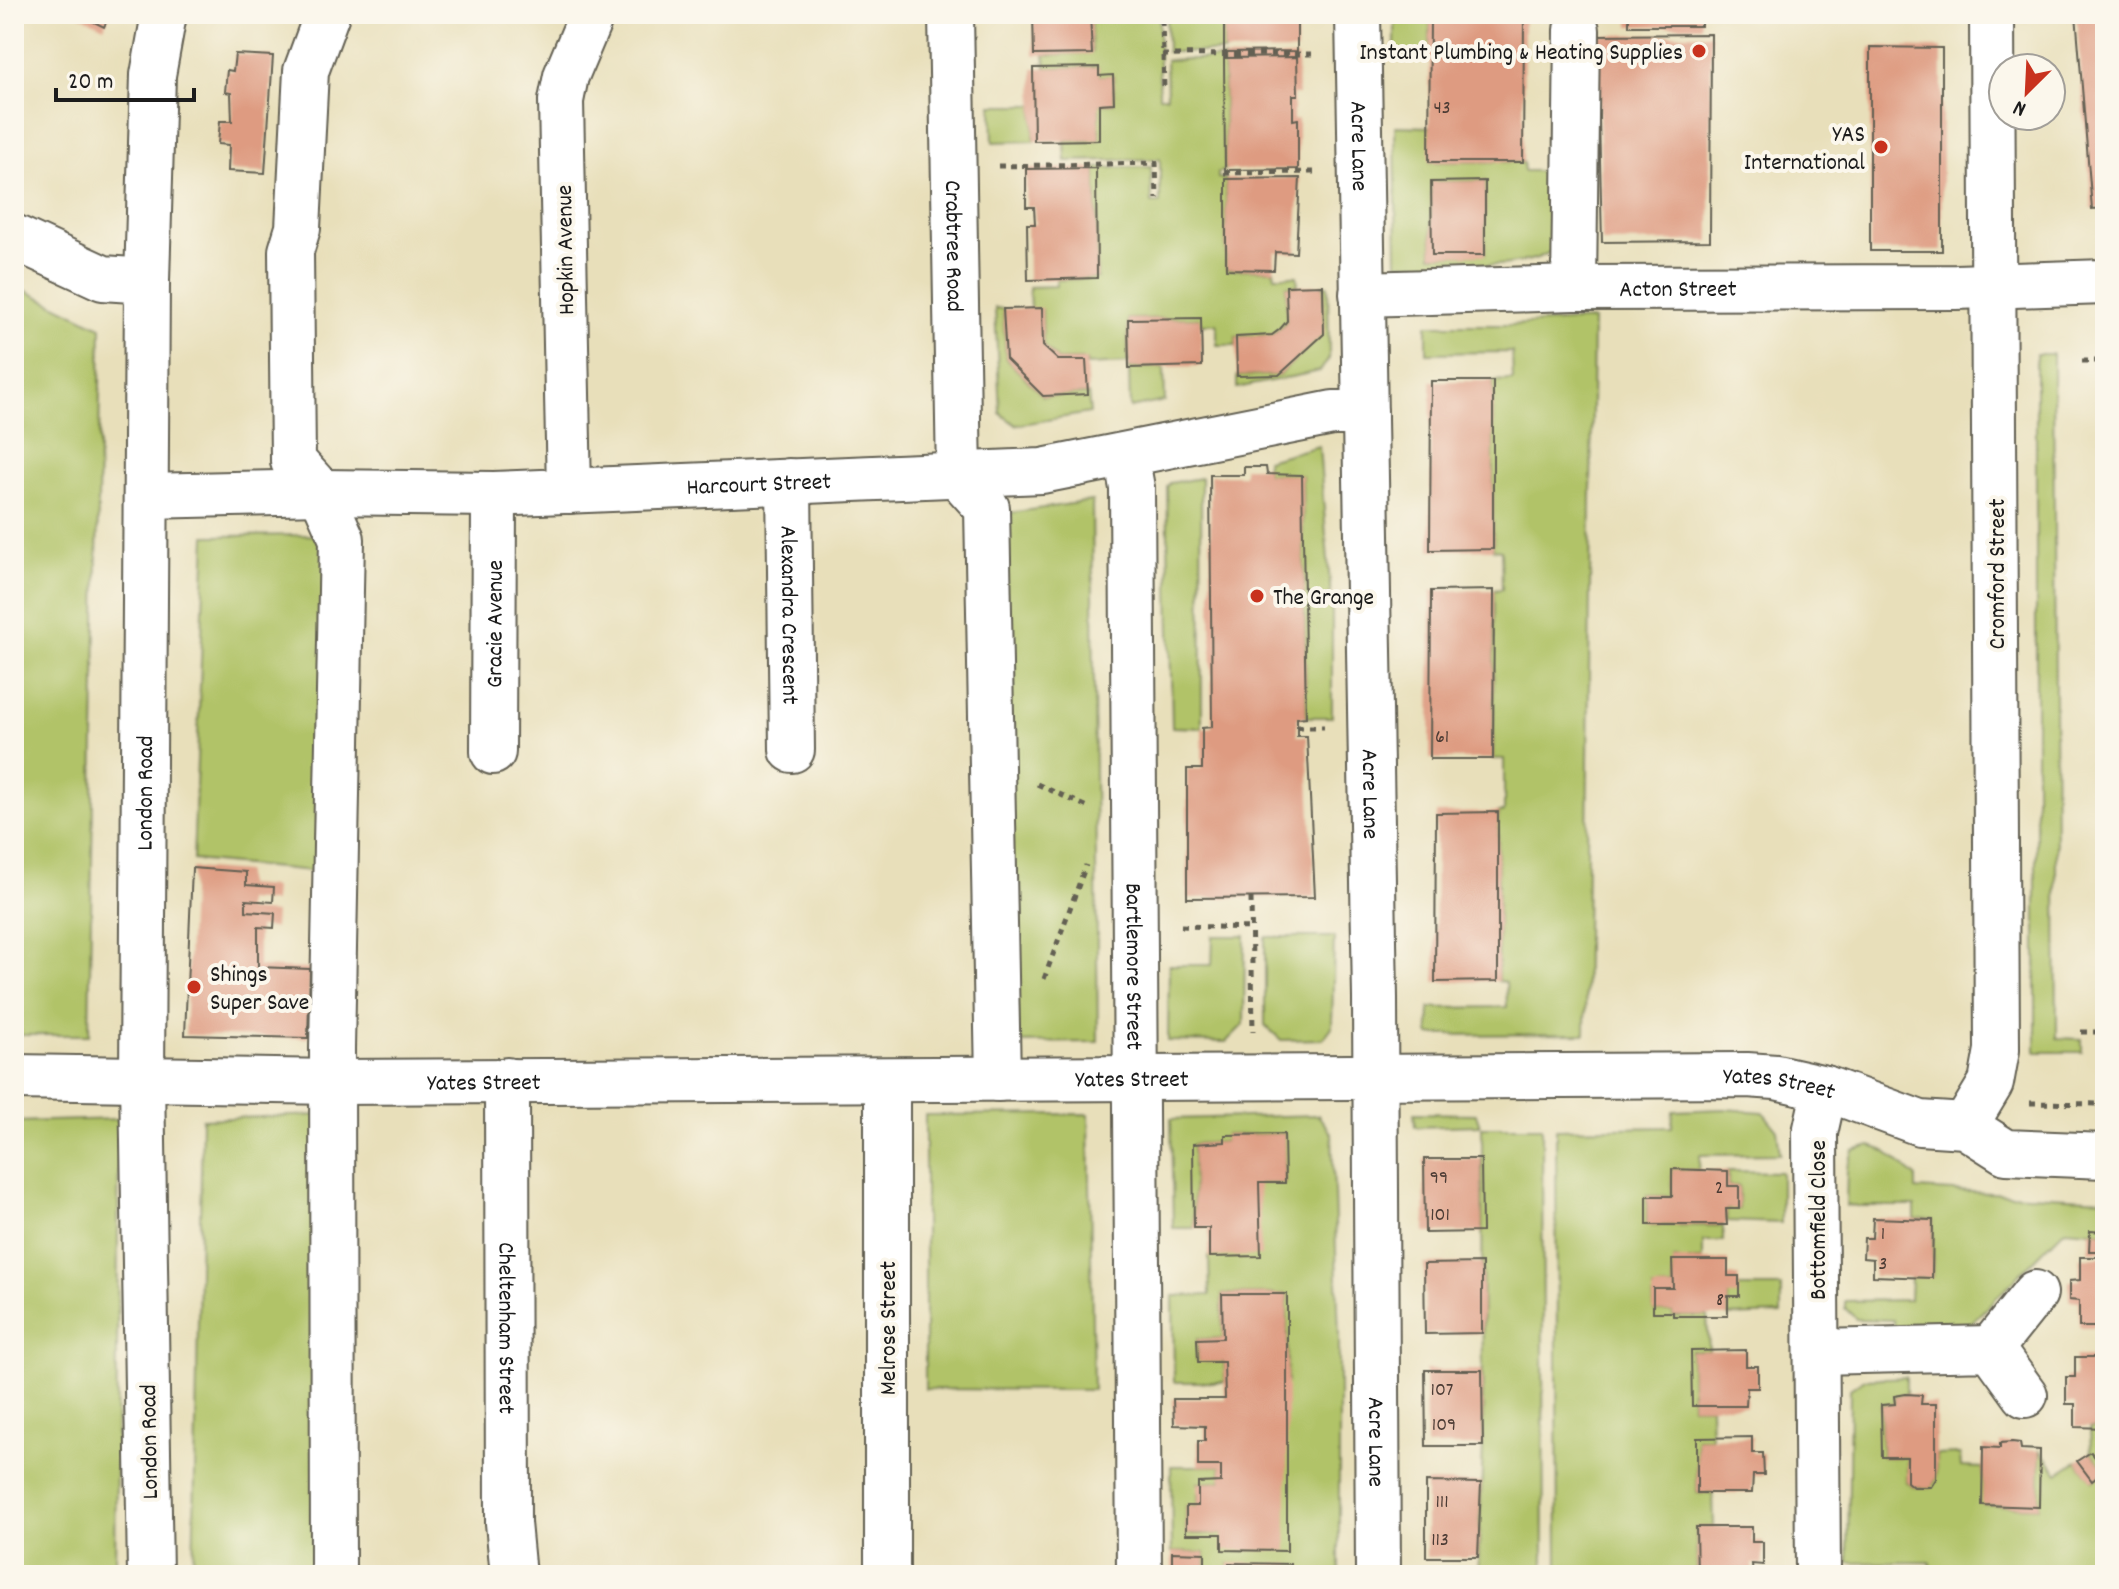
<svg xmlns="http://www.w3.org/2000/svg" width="2119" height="1589" font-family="Dekko,sans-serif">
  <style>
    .green { fill: #b1c367; stroke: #667042; stroke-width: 2; fill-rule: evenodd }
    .building { fill: #de9b81 }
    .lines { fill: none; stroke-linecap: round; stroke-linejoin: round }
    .minor-casing { stroke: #636053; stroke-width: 48 }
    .path { stroke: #636053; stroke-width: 5; stroke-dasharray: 6 6; stroke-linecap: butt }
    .minor { stroke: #fff; stroke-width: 44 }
    .poi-dot { fill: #c8321e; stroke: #fbf7ec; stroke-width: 3 }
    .labels { text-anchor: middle; stroke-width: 8; stroke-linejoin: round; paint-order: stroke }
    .number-label { font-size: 20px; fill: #4c3c35 }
    .poi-label { font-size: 24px; fill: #1c1c1c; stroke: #fbf7ec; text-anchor: end }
    .street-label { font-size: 24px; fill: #1c1c1c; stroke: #fbf7ec }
  </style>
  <rect width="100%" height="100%" fill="#fbf7ec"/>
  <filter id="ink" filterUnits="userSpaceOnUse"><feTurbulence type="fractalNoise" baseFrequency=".0125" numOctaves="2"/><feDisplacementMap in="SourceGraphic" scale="16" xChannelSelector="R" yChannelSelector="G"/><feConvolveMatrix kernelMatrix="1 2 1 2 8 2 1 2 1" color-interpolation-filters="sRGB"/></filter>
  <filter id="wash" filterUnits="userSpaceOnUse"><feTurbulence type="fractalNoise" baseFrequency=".006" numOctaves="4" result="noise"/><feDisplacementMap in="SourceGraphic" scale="32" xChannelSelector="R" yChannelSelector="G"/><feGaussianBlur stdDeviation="1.8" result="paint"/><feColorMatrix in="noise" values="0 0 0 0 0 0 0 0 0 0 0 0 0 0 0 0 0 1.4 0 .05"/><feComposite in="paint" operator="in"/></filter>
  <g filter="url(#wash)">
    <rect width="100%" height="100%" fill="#e8dfba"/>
    <g class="green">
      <path d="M 1090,14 L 1224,14 L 1224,52 L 1167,52 L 1166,16 L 1159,17 L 1159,96 L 1167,96 L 1166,60 L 1224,58 L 1225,170 L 1218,173 L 1218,178 L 1226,179 L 1226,269 L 1274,270 L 1275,276 L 1297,276 L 1298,285 L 1286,286 L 1287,321 L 1272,335 L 1236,337 L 1236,345 L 1217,345 L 1217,324 L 1201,324 L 1200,318 L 1128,319 L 1128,363 L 1087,365 L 1086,360 L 1058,360 L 1043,346 L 1042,309 L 1030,309 L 1029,287 L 1056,286 L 1056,280 L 1097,278 L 1096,168 L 1151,167 L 1152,203 L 1160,203 L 1160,159 L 1066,161 L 1065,141 L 1099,140 L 1099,104 L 1114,103 L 1113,76 L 1099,76 L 1098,67 L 1046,68 L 1045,55 L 1092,53 Z"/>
      <path d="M 1395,14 L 1524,14 L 1524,16 L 1430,16 L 1430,55 L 1395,54 Z"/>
      <path d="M 992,105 L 1034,105 L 1034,141 L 993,142 Z"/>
      <path d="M 1395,126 L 1430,127 L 1430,162 L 1523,162 L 1524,171 L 1559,171 L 1557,246 C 1531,275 1435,264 1397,263 ZM 1485,181 L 1485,254 L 1432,255 L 1431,182 Z"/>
      <path d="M 14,285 L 101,327 L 89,1035 L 14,1035 Z"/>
      <path d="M 1323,285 L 1328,285 L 1329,359 L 1320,371 L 1237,388 L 1237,376 L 1279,375 L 1323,334 Z"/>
      <path d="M 995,308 L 1003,309 L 1006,359 L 1043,396 L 1088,394 L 1090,413 L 1016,425 L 1000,413 Z"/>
      <path d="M 1593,320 L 1585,1034 L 1429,1035 L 1430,1008 L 1507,1007 L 1506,982 L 1498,981 L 1498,812 L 1504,812 L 1504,759 L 1493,759 L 1494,590 L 1502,589 L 1501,550 L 1493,549 L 1493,381 L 1513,380 L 1512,352 L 1427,353 L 1427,325 L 1512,325 Z"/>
      <path d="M 2036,354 L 2053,354 L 2057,1038 L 2082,1039 L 2082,1052 L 2036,1052 Z"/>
      <path d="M 1164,367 L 1165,401 L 1130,408 L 1129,368 Z"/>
      <path d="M 1319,446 L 1332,611 L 1332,717 L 1306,717 L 1302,476 L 1267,474 L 1266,460 Z"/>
      <path d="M 1201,478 L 1202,728 L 1172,727 L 1167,487 L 1170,483 Z"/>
      <path d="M 1092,501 L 1098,1042 L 1009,1043 L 1002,514 Z"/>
      <path d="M 327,535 L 322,872 L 193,860 L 206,536 Z"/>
      <path d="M 1213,936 L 1245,936 L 1244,1024 L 1226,1042 L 1168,1041 L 1169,965 L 1212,965 Z"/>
      <path d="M 1265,937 L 1334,937 L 1332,1027 L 1323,1039 L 1281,1040 L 1265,1025 Z"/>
      <path d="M 1724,1109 L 1763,1112 L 1777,1130 L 1780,1154 L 1700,1155 L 1699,1170 L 1672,1170 L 1672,1196 L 1647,1196 L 1647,1225 L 1723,1226 L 1723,1241 L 1703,1241 L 1703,1260 L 1673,1260 L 1673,1288 L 1653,1289 L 1654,1312 L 1673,1312 L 1673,1316 L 1707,1316 L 1709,1351 L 1691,1351 L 1692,1406 L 1710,1406 L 1711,1438 L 1697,1438 L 1697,1493 L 1713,1494 L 1714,1527 L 1696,1528 L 1697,1575 L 1558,1575 L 1556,1129 L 1672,1127 L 1673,1111 Z"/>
      <path d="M 1414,1113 L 1476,1114 L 1480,1125 L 1415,1127 Z"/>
      <path d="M 1089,1114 L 1093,1390 L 925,1389 L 925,1115 Z"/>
      <path d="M 321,1115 L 317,1575 L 193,1575 L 202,1119 Z"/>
      <path d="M 1318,1115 L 1332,1134 L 1339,1337 L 1339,1575 L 1291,1575 L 1229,1564 L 1229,1575 L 1205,1575 L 1205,1553 L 1172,1552 L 1171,1466 L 1221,1466 L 1221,1482 L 1198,1483 L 1198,1506 L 1186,1506 L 1186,1534 L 1222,1534 L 1287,1382 L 1287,1294 L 1222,1294 L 1223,1338 L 1197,1339 L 1198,1361 L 1224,1362 L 1225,1382 L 1174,1382 L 1173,1296 L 1210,1295 L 1209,1257 L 1259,1183 L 1285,1183 L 1284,1134 L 1226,1135 L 1225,1142 L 1193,1144 L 1194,1228 L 1173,1228 L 1171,1119 Z"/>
      <path d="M 119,1119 L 115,1575 L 14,1575 L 14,1122 Z"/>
      <path d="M 1482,1127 L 1542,1127 L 1544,1575 L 1478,1575 L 1483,1446 Z"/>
      <path d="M 1870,1146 L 1885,1151 L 1916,1177 L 1916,1189 L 2105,1199 L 2105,1232 L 2065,1229 L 1971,1323 L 1955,1330 L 1893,1332 L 1893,1320 L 1856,1319 L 1845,1308 L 1845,1301 L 1910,1300 L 1911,1277 L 1932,1277 L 1933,1220 L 1915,1219 L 1915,1206 L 1846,1206 L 1847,1168 L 1853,1151 Z"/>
      <path d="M 1728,1171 L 1781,1172 L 1781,1223 L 1727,1221 L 1726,1209 L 1739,1209 L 1739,1186 L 1728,1186 Z"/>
      <path d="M 1739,1287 L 1781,1287 L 1781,1314 L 1728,1316 L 1728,1296 Z"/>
      <path d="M 1906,1377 L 1906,1394 L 1894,1396 L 1895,1404 L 1881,1405 L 1882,1457 L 1907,1457 L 1907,1482 L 1913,1487 L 1931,1487 L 1936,1479 L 1936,1455 L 1960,1454 L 1961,1467 L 1983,1468 L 1983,1505 L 2039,1507 L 2040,1450 L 2058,1473 L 2077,1461 L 2093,1481 L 2105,1471 L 2091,1452 L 2090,1428 L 2105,1428 L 2105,1564 L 2082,1564 L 2078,1575 L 1931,1575 L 1930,1562 L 1848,1563 L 1850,1389 L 1865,1379 Z"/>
    </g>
    <g id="blocks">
      <g class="building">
        <path d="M 78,14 L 110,14 L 104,27 Z"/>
        <path d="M 1033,14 L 1090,14 L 1092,54 L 1034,55 Z"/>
        <path d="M 1224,14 L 1297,14 L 1297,51 L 1224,52 Z"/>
        <rect x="1629" y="14" width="72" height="12"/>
        <path d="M 2076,14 L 2105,14 L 2105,208 L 2092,209 Z"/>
        <path d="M 1430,16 L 1524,16 L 1523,162 L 1429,162 Z"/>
        <path d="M 1711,34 L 1710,241 L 1602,242 L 1597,35 Z"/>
        <path d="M 1870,47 L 1942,48 L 1942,251 L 1870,251 Z"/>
        <path d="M 235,54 L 273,56 L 265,173 L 228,171 L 229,145 L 218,144 L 220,121 L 232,121 L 231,93 L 225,92 L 227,70 L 233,71 Z"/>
        <path d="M 1297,57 L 1298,95 L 1293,95 L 1293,120 L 1298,119 L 1298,169 L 1225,170 L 1224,58 Z"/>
        <path d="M 1099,67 L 1099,76 L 1113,75 L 1114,103 L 1099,104 L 1099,140 L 1034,141 L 1033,68 Z"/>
        <path d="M 1096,168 L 1097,278 L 1028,280 L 1027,224 L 1035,224 L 1034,207 L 1026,207 L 1026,169 Z"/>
        <path d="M 1300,178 L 1296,253 L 1275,252 L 1274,270 L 1226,269 L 1226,179 Z"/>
        <path d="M 1485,181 L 1485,255 L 1432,255 L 1431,182 Z"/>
        <path d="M 1323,285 L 1324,334 L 1279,375 L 1237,376 L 1236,337 L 1272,335 L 1280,329 L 1287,321 L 1286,286 Z"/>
        <path d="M 1042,308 L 1043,346 L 1058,360 L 1086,360 L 1088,394 L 1043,396 L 1006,359 L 1003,309 Z"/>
        <path d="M 1201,318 L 1202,366 L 1129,368 L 1128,319 Z"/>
        <path d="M 1431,381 L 1493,381 L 1493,549 L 1430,550 Z"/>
        <path d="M 1244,467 L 1266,467 L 1267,474 L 1302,475 L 1306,717 L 1297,718 L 1297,736 L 1307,736 L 1315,897 L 1187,898 L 1187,769 L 1202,769 L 1202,728 L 1212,727 L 1210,475 L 1244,475 Z"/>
        <path d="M 1494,590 L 1493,759 L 1430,759 L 1431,591 Z"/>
        <path d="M 1498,812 L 1498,981 L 1435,982 L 1436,813 Z"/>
        <path d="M 192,868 L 246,872 L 246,885 L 274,887 L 273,902 L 246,900 L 246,911 L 275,913 L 274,928 L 258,927 L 258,967 L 310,969 L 308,1038 L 185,1035 Z"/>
        <path d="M 1284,1134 L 1285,1183 L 1259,1183 L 1261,1256 L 1209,1257 L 1209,1228 L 1194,1228 L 1193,1144 L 1225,1142 L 1225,1135 Z"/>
        <path d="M 1424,1159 L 1481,1159 L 1482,1232 L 1425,1233 Z"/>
        <path d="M 1672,1169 L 1728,1171 L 1728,1186 L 1739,1186 L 1739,1209 L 1726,1209 L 1727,1225 L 1647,1225 L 1647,1196 L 1672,1196 Z"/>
        <path d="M 1873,1218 L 1933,1220 L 1932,1278 L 1873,1276 L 1873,1259 L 1863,1258 L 1864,1238 L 1872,1238 Z"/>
        <path d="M 2090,1231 L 2105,1232 L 2105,1251 L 2089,1251 Z"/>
        <path d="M 2080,1257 L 2105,1257 L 2105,1327 L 2079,1327 L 2079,1301 L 2069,1300 L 2069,1281 L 2080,1280 Z"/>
        <path d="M 1672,1260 L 1728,1260 L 1728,1276 L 1739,1276 L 1739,1296 L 1728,1296 L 1728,1316 L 1673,1316 L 1673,1312 L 1653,1312 L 1653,1288 L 1673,1288 Z"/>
        <path d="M 1482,1263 L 1482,1333 L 1425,1334 L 1424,1264 Z"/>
        <path d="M 1222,1294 L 1287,1294 L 1287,1551 L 1222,1550 L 1222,1534 L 1186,1534 L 1186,1506 L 1198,1506 L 1198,1483 L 1221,1482 L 1221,1466 L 1198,1466 L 1198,1441 L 1205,1441 L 1205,1426 L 1174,1425 L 1173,1399 L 1225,1399 L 1224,1362 L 1198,1362 L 1197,1339 L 1223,1338 Z"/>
        <path d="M 1746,1350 L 1746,1366 L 1758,1366 L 1758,1388 L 1747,1388 L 1746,1406 L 1692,1406 L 1691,1351 Z"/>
        <path d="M 2075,1357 L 2105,1357 L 2105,1428 L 2075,1427 L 2075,1404 L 2066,1404 L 2066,1377 L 2075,1377 Z"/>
        <path d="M 1425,1370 L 1482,1370 L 1483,1446 L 1426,1446 Z"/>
        <path d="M 1906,1394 L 1922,1395 L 1921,1404 L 1936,1404 L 1936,1479 L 1931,1487 L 1913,1487 L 1907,1482 L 1907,1457 L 1882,1457 L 1881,1405 L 1895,1404 L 1894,1396 Z"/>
        <path d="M 1752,1437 L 1752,1453 L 1763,1453 L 1764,1475 L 1753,1475 L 1752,1493 L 1697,1493 L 1697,1438 Z"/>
        <path d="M 2012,1442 L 2020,1443 L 2021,1449 L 2040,1450 L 2039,1507 L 1982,1505 L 1983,1447 L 2000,1448 L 2000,1443 Z"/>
        <path d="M 2091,1452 L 2105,1471 L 2092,1481 L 2077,1461 Z"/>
        <path d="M 1426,1482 L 1481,1483 L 1478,1557 L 1426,1557 Z"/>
        <path d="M 1696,1527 L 1752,1527 L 1752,1542 L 1763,1542 L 1763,1565 L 1752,1564 L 1753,1575 L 1697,1575 Z"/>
        <path d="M 1172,1552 L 1205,1553 L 1205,1575 L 1172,1575 Z"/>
        <path d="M 1229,1563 L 1291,1564 L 1291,1575 L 1229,1575 Z"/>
      </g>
    </g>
  </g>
  <g filter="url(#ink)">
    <use href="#blocks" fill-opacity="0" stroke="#636053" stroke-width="2"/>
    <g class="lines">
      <defs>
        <g id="minor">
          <path d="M 327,14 L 306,71 L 298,228 L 291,251 L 293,461 L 321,492 L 342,539 L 332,1049 L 333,1575"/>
          <path id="s1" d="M 951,14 L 959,477 L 987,508 L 998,1079"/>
          <path id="s2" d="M 1358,14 L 1375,998 L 1378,1575"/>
          <path d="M 14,237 L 103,278 L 147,281"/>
          <path d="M 1574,288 L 1577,30"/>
          <path id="s3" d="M 1362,294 L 1574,288 L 1956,287 L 2105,282"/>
          <path id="s4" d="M 1126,455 L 1132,488 L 1139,1575"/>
          <path id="s5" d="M 789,481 L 792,750"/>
          <path d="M 569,491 L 561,101 L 566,76 L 592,14"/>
          <path id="s6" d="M 147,496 L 321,492 L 494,494 L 1042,471 L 1333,413 L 1365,413"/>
          <path id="s7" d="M 493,752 L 494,494"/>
          <path id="s8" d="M 14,1077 L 333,1082 L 1747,1075 L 1776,1077 L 1825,1088 L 1920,1123 L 1965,1126 L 2006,1152 L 2105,1156"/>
          <path id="s9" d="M 507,1080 L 508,1523 L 513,1575"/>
          <path d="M 1965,1126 L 1991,1083 L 1997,1050 L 1992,14"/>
          <path d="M 1991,1348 L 2035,1293"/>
          <path d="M 1818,1352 L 1991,1348 L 2025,1395"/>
          <path id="s10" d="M 150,1575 L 142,1079 L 147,281 L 153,75 L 164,14"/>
          <path d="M 887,1575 L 887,1081"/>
          <path d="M 1818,1575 L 1815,1133 L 1825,1088"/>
        </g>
      </defs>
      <use href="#minor" class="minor-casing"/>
      <g class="path">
        <path d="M 1162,20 L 1164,89"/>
        <path d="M 1162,55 L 1314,54"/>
        <path d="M 998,166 L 1156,163 L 1157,199"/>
        <path d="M 1224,173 L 1314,172"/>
        <path d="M 2082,361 L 2105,361"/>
        <path d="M 1297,727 L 1324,727"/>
        <path d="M 1037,784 L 1090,808"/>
        <path d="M 1251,898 L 1253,1032"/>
        <path d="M 1181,926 L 1252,928"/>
        <path d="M 1044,979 L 1086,865"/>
        <path d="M 2081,1032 L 2105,1032"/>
        <path d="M 2030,1103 L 2105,1104"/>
      </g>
      <use href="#minor" class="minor"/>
    </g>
  </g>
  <g class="poi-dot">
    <circle cx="1699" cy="51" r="8"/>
    <circle cx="1881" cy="147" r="8"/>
    <circle cx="1257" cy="596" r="8"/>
    <circle cx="194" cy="987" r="8"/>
  </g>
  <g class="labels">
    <g class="number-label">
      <text x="1442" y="113">43</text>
      <text x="1442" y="742">61</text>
      <text x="1439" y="1183">99</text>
      <text x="1719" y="1193">2</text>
      <text x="1440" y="1220">101</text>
      <text x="1883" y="1239">1</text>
      <text x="1883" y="1269">3</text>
      <text x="1720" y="1305">8</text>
      <text x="1442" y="1395">107</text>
      <text x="1444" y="1430">109</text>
      <text x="1442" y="1507">111</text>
      <text x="1440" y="1545">113</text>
    </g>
    <g class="poi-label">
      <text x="1683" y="59">Instant Plumbing &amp; Heating Supplies</text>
      <text x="1865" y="141">YAS<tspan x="1865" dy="28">International</tspan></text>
      <text x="1273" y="604" text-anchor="start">The Grange</text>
      <text x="210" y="981" text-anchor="start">Shings<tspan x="210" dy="28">Super Save</tspan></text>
    </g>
    <g class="street-label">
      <text dy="8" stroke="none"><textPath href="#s2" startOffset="132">Acre Lane</textPath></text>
      <text dy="8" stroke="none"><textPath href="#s1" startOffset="232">Crabtree Road</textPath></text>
      <text transform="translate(564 250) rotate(-91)" y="8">Hopkin Avenue</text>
      <text dy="8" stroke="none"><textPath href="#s3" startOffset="316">Acton Street</textPath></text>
      <text dy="8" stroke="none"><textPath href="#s6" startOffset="612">Harcourt Street</textPath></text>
      <text transform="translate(1996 574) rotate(-90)" y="8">Cromford Street</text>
      <text dy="8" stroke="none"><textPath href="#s5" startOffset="134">Alexandra Crescent</textPath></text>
      <text dy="8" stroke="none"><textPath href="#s7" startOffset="128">Gracie Avenue</textPath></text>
      <text dy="8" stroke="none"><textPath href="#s10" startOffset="782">London Road</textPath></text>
      <text dy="8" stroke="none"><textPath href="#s2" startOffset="780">Acre Lane</textPath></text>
      <text dy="8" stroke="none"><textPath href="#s4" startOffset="512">Bartlemore Street</textPath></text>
      <text dy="8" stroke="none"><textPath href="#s8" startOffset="1118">Yates Street</textPath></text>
      <text dy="8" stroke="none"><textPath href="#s8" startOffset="470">Yates Street</textPath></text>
      <text dy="8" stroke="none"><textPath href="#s8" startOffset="1766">Yates Street</textPath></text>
      <text transform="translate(1817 1220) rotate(-90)" y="8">Bottomfield Close</text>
      <text dy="8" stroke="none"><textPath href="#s9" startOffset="248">Cheltenham Street</textPath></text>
      <text transform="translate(887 1328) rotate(-90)" y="8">Melrose Street</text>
      <text transform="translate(148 1442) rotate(-91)" y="8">London Road</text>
      <text dy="8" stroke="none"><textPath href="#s2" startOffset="1428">Acre Lane</textPath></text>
    </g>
  </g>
  <rect width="2119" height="1589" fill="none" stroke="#fbf7ec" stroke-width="48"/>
  <g transform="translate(2027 92) rotate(204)"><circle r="38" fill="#fbf7ec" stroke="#a29f99" stroke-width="2"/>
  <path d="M0-6L14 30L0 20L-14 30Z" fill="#c8321e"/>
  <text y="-12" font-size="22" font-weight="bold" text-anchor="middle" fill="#1c1c1c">N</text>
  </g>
  <path d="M56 88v12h138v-12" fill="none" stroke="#1c1c1c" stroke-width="4"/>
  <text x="68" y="88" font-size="24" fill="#1c1c1c" stroke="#fbf7ec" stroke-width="6" paint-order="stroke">20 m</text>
</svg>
